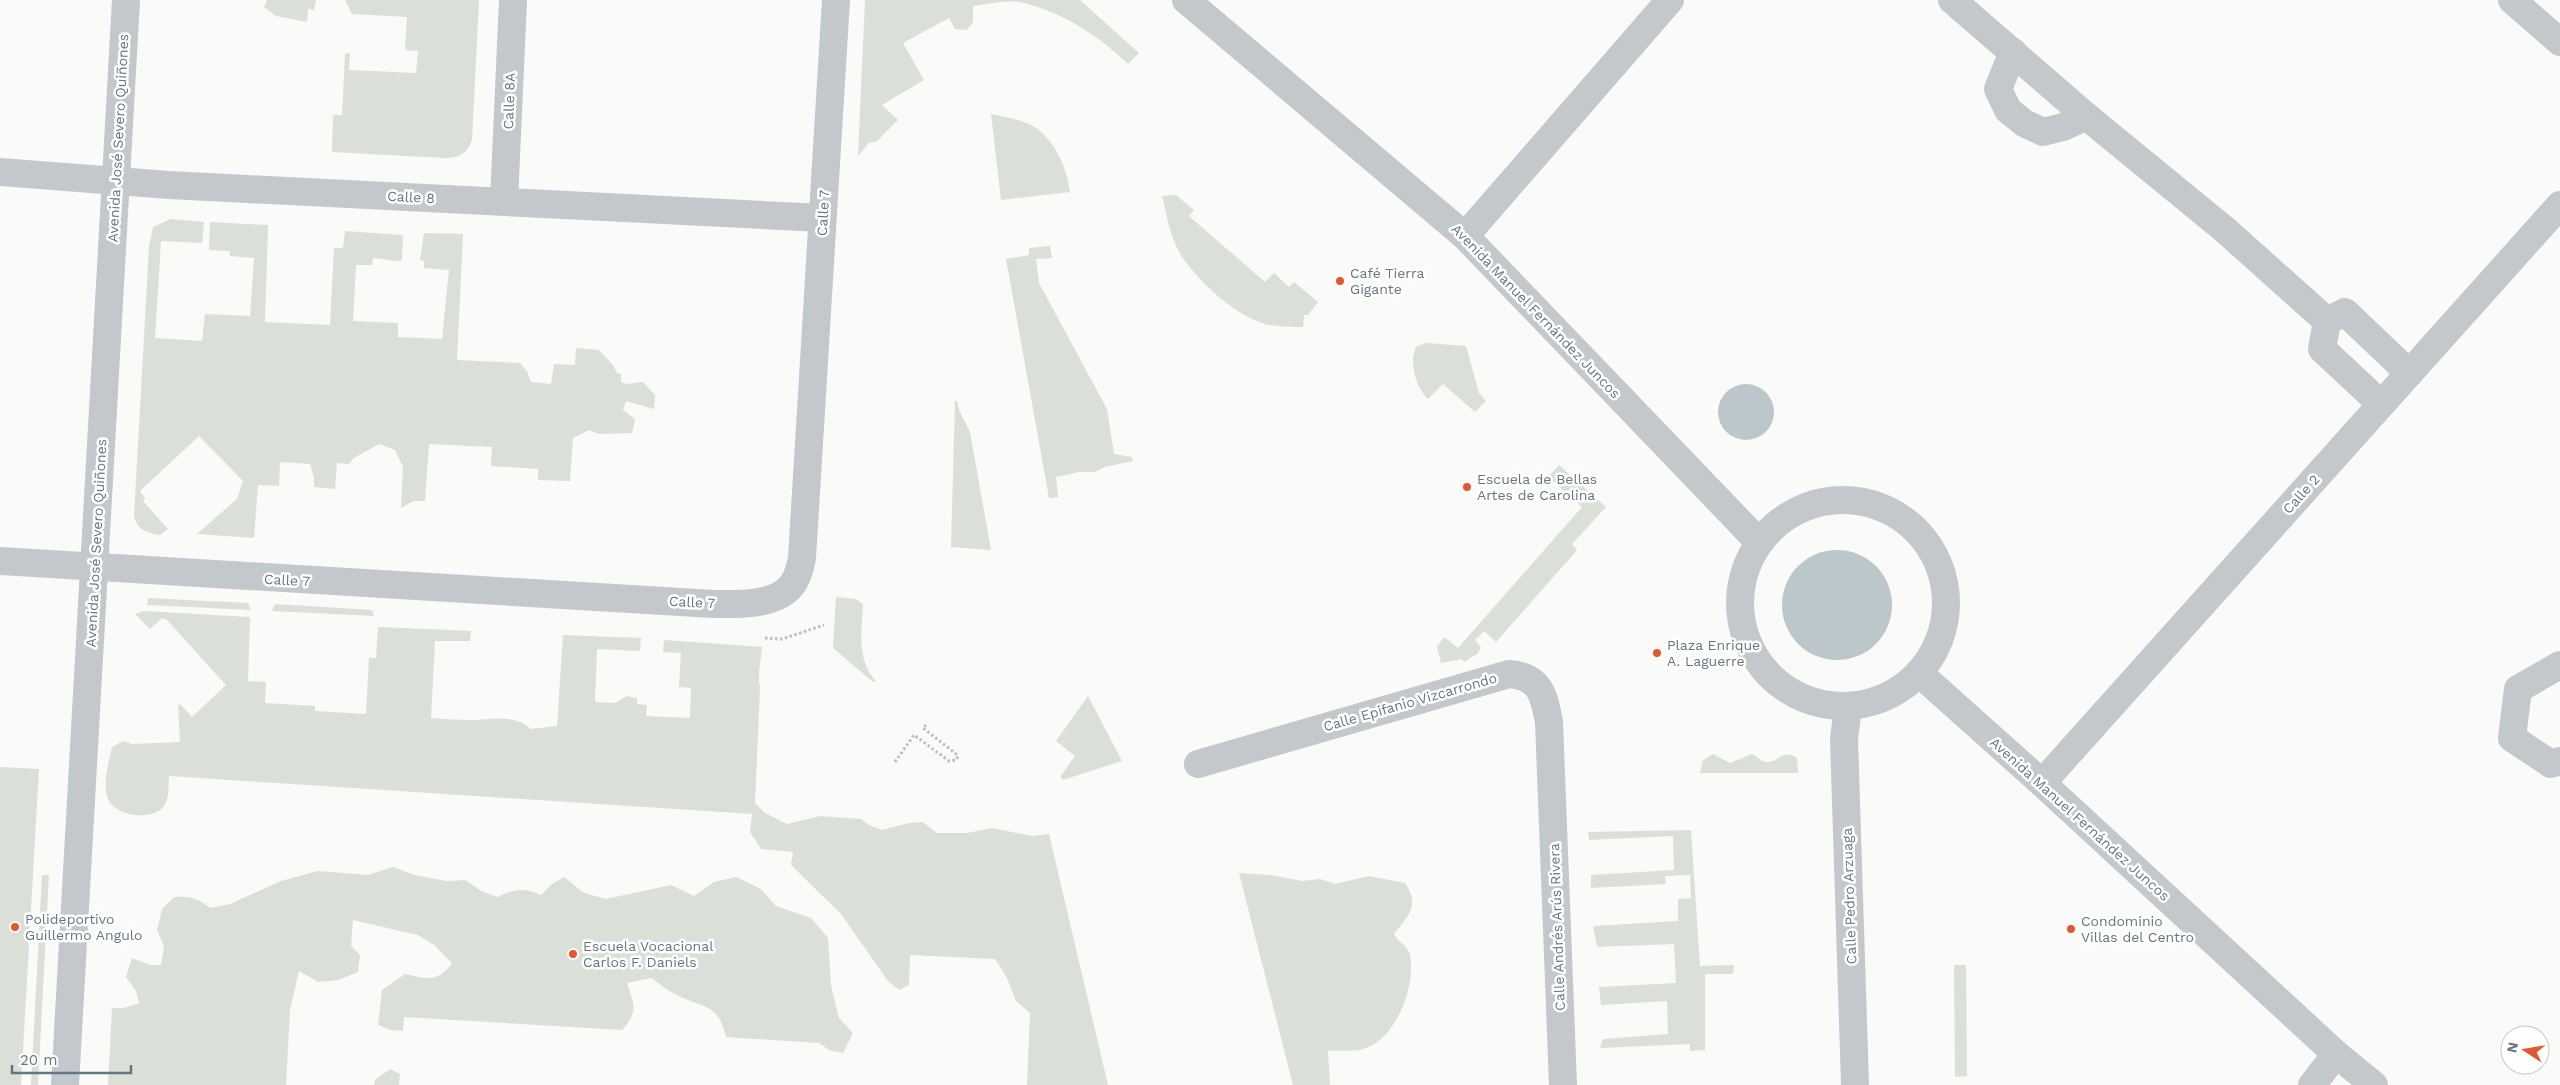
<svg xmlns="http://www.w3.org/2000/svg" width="2560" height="1085" font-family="'Work Sans',sans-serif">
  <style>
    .green { fill: #dadfd7 }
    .water { fill: #bbc7cb }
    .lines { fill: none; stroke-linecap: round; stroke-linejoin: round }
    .path { stroke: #bbbfc2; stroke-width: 3; stroke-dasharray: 2.5 2.5; stroke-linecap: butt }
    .minor { stroke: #c3c8cc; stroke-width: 28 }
    .poi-dot { fill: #e4572e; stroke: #fff; stroke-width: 2 }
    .labels { text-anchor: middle; stroke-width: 5; stroke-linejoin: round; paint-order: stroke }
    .street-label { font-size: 14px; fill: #657683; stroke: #fff }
    .poi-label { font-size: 14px; fill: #657683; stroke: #fff; text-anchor: start }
  </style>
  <rect width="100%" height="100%" fill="#fafaf8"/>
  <g class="green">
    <path d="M 267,0 L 316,0 L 314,10 L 308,9 L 307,22 L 276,16 L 264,7 Z"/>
    <path d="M 345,0 L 479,0 L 472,140 C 467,154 459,158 445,158 L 332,152 L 333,115 L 342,115 L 345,54 L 350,53 L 349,70 L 416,73 L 418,51 L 405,50 L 407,17 L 352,14 Z"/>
    <path d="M 865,0 L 1080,0 L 1139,53 L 1128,64 C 1098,35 1061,11 1019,2 C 1006,0 986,4 973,6 L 973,22 L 967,30 L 955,29 L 949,18 L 903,43 L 924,80 L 882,105 L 898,120 L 877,141 L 869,143 L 858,156 Z"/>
    <path d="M 991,114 C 1005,117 1024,120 1036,128 C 1056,142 1067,169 1070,192 L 1001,200 Z"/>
    <path d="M 1176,195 L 1194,210 L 1189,216 L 1265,282 L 1274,273 L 1289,287 L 1294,282 L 1318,302 L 1308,315 L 1304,315 L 1303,327 C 1291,327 1277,327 1265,324 C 1234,315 1198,281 1181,255 C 1170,238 1167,215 1162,196 Z"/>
    <path d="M 171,219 L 204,222 L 202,243 L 161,241 L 155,338 L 202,341 L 205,314 L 250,316 L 254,258 L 230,256 L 230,251 L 209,250 L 210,222 L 268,225 L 265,322 L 330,325 L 334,248 L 343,248 L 345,231 L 403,235 L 402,260 L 398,261 L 373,258 L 372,265 L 356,265 L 353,321 L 398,323 L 398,337 L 442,339 L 449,270 L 424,268 L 424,261 L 420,260 L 424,233 L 463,234 L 457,360 L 520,363 L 527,371 L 531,382 L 551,384 L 554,364 L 575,365 L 576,348 L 599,350 L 613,365 L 617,373 L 621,374 L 621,382 L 626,384 L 643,382 L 655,395 L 654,409 L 626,401 L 623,410 L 635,419 L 632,433 L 599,434 L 589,430 L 573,438 L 570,481 L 538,480 L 538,469 L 491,466 L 492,447 L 429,444 L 425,501 L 414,501 L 401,508 L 403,467 L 395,450 L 379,444 L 354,458 L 349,464 L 337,463 L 335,489 L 314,487 L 314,478 L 310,464 L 280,462 L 279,486 L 258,485 L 254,538 L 197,534 L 237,499 L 243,481 L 199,436 L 140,491 L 145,498 L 143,501 L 168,529 L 160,535 C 148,533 137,530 134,516 L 149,247 L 153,227 Z"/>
    <path d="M 1050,246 L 1052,258 L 1036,259 L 1039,283 L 1107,409 L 1114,454 L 1132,457 L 1133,461 L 1105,467 L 1095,472 L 1079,472 L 1056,477 L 1058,497 L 1049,498 L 1006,259 L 1029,255 L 1029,248 Z"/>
    <path d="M 1427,343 L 1466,346 L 1479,393 L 1486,401 L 1475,412 L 1443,384 L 1428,399 C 1416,388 1408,360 1417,346 Z"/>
    <path d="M 955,401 L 957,401 L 959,410 L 970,432 L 991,550 L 951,547 Z"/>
    <path d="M 1559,465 L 1606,507 L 1572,544 L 1577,550 L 1496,642 L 1484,631 L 1475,640 L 1481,647 L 1477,654 L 1464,662 L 1462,659 L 1441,663 L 1437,647 L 1444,637 L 1458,648 L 1582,507 L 1548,477 Z"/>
    <path d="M 836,597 L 856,599 L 863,604 C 862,630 856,660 876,681 L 873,682 L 833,648 Z"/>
    <path d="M 148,598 L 248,603 L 251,610 L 147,605 Z"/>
    <path d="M 275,604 L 372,610 L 374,616 L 272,611 Z"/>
    <path d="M 144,611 L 250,617 L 248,681 L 266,682 L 265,703 L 315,706 L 315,711 L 366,714 L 369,658 L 376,658 L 378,627 L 471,631 L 470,641 L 435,641 L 431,718 C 444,719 458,720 471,720 C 492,720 512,713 531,729 L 557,726 L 563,635 L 641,638 L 640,651 L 597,649 L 595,702 L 615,703 L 627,696 L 637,698 L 637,704 L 647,705 L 646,716 L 690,718 L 691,688 L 679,687 L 681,653 L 663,652 L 664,640 L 762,647 C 761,660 757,675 760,687 L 755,803 L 765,813 L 787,824 L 820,816 L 861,819 L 869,825 L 882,830 L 909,823 L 923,822 L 937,833 L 967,833 L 992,828 L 1032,836 L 1049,834 L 1108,1085 L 1027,1085 L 1030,1013 L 1016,1001 L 1007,978 L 995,959 L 910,955 L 909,985 L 899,990 L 888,981 L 841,914 L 791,865 L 793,852 L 761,849 L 750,832 L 752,814 L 169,776 C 168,786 170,797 164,806 C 153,821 118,817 109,801 C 101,785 109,763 112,747 L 123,741 L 132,744 L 180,742 L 178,706 L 180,704 L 192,717 L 226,685 L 167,620 L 162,618 L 150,629 L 135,614 Z"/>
    <path d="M 1088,696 L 1122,761 L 1063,780 L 1060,777 L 1075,756 L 1056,741 Z"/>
    <path d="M 1713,754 L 1730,763 L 1752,754 C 1757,756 1760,761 1766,762 C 1780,763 1780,748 1797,758 L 1798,773 L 1700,773 L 1703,760 Z"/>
    <path d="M 0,767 L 39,769 L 21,1085 L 0,1085 Z"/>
    <path d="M 1691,830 L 1700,966 L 1734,965 L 1733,974 L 1705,974 L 1705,1050 L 1690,1051 L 1690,1044 L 1600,1048 L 1603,1039 L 1668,1034 L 1667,1001 L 1601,1005 L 1599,987 L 1676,983 L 1674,944 L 1597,947 L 1593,926 L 1678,921 L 1678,899 L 1691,898 L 1690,875 L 1665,876 L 1666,884 L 1591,888 L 1591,875 L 1674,870 L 1673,836 L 1589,840 L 1588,832 Z"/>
    <path d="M 393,867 L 414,875 L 446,881 L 465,880 L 483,892 L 498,897 C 513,889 525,887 541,895 L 552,884 L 564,877 L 584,893 L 606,899 L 671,885 L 694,896 L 714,882 L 736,877 L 761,889 L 776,906 L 811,918 L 828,938 L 831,985 L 839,1018 L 853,1033 L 843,1053 L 829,1050 L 819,1043 L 726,1037 C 718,1002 703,1009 677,995 C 668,991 660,984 651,978 L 627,983 C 634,1005 639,1011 622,1030 L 404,1017 L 403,1031 L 391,1030 L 378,1025 L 382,990 L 405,974 C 427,979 438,983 452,963 L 434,945 L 418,935 L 353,920 L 351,946 L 360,955 L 358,972 L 338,980 L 318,982 L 299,971 L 290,1010 L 286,1085 L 108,1085 L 112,1008 L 124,1008 L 139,1003 L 136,991 L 126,977 L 132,958 L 150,965 L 161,965 L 164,946 L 157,930 L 162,909 L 174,897 C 190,896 198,898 210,908 L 230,904 L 281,881 L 318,871 L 368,875 Z"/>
    <path d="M 1239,873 L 1270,875 L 1302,881 L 1320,879 L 1335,884 L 1369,876 L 1405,883 C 1420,906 1409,915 1394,934 C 1398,942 1408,946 1410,955 C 1416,986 1396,1040 1363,1049 C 1353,1052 1339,1050 1328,1051 L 1330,1085 L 1293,1085 Z"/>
    <path d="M 42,875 L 49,875 L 38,1085 L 31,1085 Z"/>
    <path d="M 1954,965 L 1966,965 L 1967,1076 L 1955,1077 Z"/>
    <path d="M 390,1069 L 400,1074 L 399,1085 L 374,1085 L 375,1080 Z"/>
  </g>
  <g class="water">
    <circle cx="1746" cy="412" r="28"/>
    <circle cx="1837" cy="605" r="55"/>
  </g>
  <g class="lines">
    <g class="path">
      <path d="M 765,638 L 782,639 L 824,625"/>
      <path d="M 895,762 L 914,735 L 949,761 L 956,760 L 958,756 L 955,753 L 923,728 L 926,725"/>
    </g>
    <g class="minor">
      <path d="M 1186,0 L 1465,236 L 1758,541"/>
      <path d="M 1952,0 L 2086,116 L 2224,229 L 2327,321"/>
      <path d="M 2512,0 L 2560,42"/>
      <path d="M 2013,52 L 1998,89 L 2008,110 L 2024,123 L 2043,132 L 2063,127 L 2086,116"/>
      <path d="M 0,172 L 169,185 L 822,218"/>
      <path d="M 504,201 L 513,0"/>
      <path d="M 1465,236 L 1670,0"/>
      <path d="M 2381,404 L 2322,349 L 2327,321 L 2345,312 L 2409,373"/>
      <circle cx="1843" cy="603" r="103"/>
      <path d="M 0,561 L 713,604 C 740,604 785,607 797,576 C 799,571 801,564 802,558 L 836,0"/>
      <path d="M 2560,665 L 2518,689 L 2512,738 L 2551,764 L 2560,761"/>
      <path d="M 1920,674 L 2042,783 L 2336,1054 L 2374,1085"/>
      <path d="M 1848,707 L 1844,739 L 1855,1085"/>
      <path d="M 1198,764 L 1509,674 C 1540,676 1544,695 1549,722 L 1563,1085"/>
      <path d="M 2042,783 L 2560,205"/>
      <path d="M 65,1085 L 126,0"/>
      <path d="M 2312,1085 L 2336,1054"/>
    </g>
  </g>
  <g class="poi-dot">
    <circle cx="1340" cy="281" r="5"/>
    <circle cx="1467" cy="487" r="5"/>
    <circle cx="1657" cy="653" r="5"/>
    <circle cx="15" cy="927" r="5"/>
    <circle cx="2071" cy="929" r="5"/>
    <circle cx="573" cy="954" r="5"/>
  </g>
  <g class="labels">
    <g class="street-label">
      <text transform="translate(509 101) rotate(-88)" y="5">Calle 8A</text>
      <text transform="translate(118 138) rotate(-87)" y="5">Avenida José Severo Quiñones</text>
      <text transform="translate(411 197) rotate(3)" y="5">Calle 8</text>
      <text transform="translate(823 213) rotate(-87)" y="5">Calle 7</text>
      <text transform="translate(1536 311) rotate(46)" y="5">Avenida Manuel Fernández Juncos</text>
      <text transform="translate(2301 494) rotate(-48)" y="5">Calle 2</text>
      <text transform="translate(96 543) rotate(-87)" y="5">Avenida José Severo Quiñones</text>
      <text transform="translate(287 580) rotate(3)" y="5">Calle 7</text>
      <text transform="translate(692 602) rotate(3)" y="5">Calle 7</text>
      <text transform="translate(1410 702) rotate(-16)" y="5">Calle Epifanio Vizcarrondo</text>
      <text transform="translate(2080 819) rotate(42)" y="5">Avenida Manuel Fernández Juncos</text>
      <text transform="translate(1849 896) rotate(-92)" y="5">Calle Pedro Arzuaga</text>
      <text transform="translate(1557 927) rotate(-92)" y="5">Calle Andrés Arús Rivera</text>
    </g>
    <g class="poi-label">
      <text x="1350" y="278">Café Tierra<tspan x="1350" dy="16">Gigante</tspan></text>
      <text x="1477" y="484">Escuela de Bellas<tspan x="1477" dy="16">Artes de Carolina</tspan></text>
      <text x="1667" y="650">Plaza Enrique<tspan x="1667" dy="16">A. Laguerre</tspan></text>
      <text x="25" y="924">Polideportivo<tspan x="25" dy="16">Guillermo Angulo</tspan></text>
      <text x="2081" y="926">Condominio<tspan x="2081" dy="16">Villas del Centro</tspan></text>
      <text x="583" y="951">Escuela Vocacional<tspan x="583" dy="16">Carlos F. Daniels</tspan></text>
    </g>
  </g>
  <g transform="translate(2525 1050) rotate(282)"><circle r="24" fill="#ffffff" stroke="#c1c8cd"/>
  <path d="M0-4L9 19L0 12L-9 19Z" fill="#e4572e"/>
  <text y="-8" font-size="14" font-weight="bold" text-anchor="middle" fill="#657683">N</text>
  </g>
  <path d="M12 1065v8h119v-8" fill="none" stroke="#657683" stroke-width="2.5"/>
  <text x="20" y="1065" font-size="15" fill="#657683" stroke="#ffffff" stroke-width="4" paint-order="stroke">20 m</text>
</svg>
